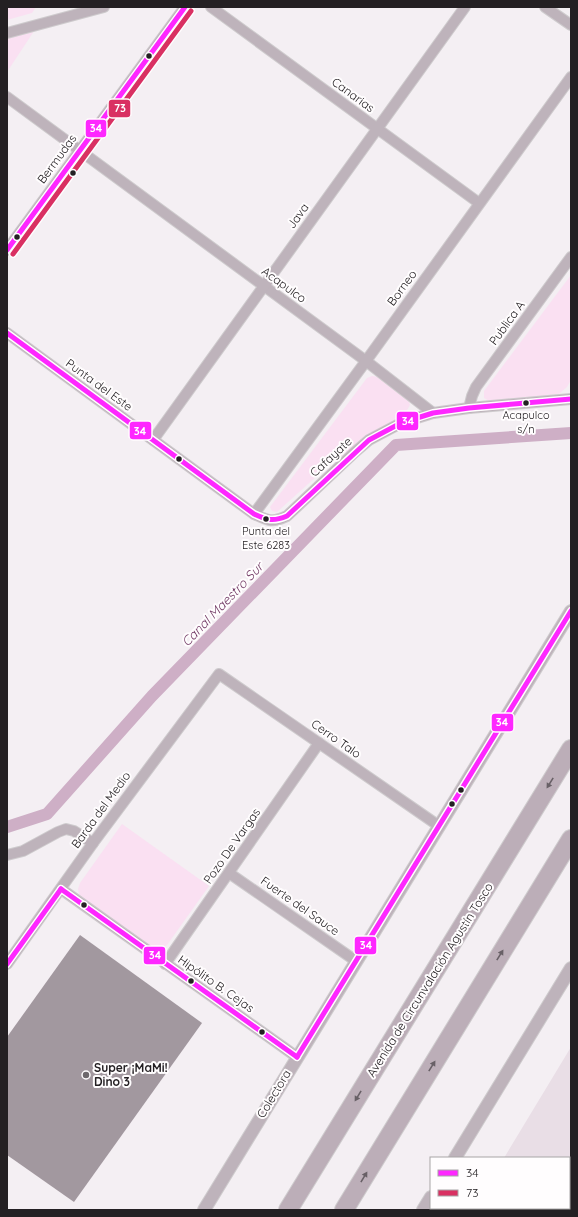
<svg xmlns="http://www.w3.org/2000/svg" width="578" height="1217" font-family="Quicksand,sans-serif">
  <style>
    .built { fill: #e9dee6 }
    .green { fill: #fae0f2 }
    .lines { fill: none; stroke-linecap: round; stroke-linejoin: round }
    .canal { stroke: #ceafc6; stroke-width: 12 }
    .building { fill: #a2989f }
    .minor-casing { stroke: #cecbcd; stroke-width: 12 }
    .tertiary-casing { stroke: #cecbcd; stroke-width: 14 }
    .motorway-casing { stroke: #cecbcd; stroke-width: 20 }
    .minor { stroke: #beb3bb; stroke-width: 10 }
    .tertiary { stroke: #beb3bb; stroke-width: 12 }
    .motorway { stroke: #bcaeb8; stroke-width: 18 }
    .bus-1-casing { stroke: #fffdfe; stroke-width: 8 }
    .bus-2-casing { stroke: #fffdfe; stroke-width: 8 }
    .bus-1 { stroke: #fe27ff; stroke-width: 5 }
    .bus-2 { stroke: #d93062; stroke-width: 5 }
    .oneway { fill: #686066 }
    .bus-dot { fill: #242023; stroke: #fffdfe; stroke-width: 1.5 }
    .poi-dot { fill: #6d686c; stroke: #fffdfe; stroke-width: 1.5 }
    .labels { text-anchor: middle; stroke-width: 4; stroke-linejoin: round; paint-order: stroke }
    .bus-label { font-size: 11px; fill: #242023; stroke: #fffdfe }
    .street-label { font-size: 12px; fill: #242023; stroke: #fffdfe }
    .poi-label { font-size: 12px; font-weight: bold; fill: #242023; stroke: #fffdfe; text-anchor: start }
    .water-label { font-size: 13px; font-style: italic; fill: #723a65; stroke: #fffdfe }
    .line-badge { stroke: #fffdfe; stroke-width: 1.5 }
    .badge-label { font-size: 11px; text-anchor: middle; font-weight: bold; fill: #fff }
  </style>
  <rect width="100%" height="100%" fill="#f4eff3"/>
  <path class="built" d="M 571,1047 L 571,1210 L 472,1210 L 474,1208 L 569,1208 L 569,1158 L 504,1158 Z"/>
  <g class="green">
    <path d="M 7,7 L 36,7 L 32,13 L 7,20 Z"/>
    <path d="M 34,31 L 7,72 L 7,37 Z"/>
    <path d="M 571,275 L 571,380 L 567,387 L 559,394 L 491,402 L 484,398 L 484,391 Z"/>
    <path d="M 372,376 L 378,377 L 408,399 L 410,405 L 406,412 L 376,431 L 328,466 L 277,512 L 272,511 L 270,507 L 367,378 Z"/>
    <path d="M 122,824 L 209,886 L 167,945 L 161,949 L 153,950 L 79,895 L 78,889 L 80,883 Z"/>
  </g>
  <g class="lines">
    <path class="canal" d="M 7,827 L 47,814 L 152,696 L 396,445 L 571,433"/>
  </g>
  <path class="building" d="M 80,935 L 202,1023 L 74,1202 L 7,1155 L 7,1037 Z"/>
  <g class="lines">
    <defs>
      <g id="minor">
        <path d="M 211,7 L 479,203"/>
        <path d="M 545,7 L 571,25"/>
        <path d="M 7,33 L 104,7"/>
        <path d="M 7,97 L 366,361 L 433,413"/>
        <path d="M 7,250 L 185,7"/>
        <path d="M 7,333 L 254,514 C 269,521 272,523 287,516 L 355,452 L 369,440 L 401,423 L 433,413 L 469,408 L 571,399"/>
        <path d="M 469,408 L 472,396 L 476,387 L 571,257"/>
        <path d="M 153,440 L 465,7"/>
        <path d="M 254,514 L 366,361 L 571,77"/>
        <path d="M 7,855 L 23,851 L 58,832 L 66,829 L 74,831 L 93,843"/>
        <path d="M 229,873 L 356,961"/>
        <path d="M 61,889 L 297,1057"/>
        <path d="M 7,964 L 93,843 L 219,674 L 439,826"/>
        <path d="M 165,964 L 319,743"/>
      </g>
      <g id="tertiary">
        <path d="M 455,1158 L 571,968"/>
        <path d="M 204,1210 L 571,611"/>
        <path d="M 423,1210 L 431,1197"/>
      </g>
      <g id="motorway">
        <path d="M 288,1210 L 571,749"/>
        <path d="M 344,1210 L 571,839"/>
      </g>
    </defs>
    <use href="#minor" class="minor-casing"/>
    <use href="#tertiary" class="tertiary-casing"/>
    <use href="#motorway" class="motorway-casing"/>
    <use href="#minor" class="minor"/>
    <use href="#tertiary" class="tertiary"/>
    <use href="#motorway" class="motorway"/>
    <defs>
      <g id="bus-1">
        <path d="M 7,250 L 185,7"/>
        <path d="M 7,333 L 254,514 C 267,520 273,522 287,516 L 369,440 L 401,423 L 433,413 L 469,408 L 571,399"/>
        <path d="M 61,889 L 297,1057"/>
        <path d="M 7,964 L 61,889"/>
        <path d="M 297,1057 L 571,611"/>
      </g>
      <path id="bus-2" d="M 13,254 L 191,11"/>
    </defs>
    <use href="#bus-1" class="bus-1-casing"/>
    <use href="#bus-2" class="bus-2-casing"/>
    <use href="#bus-1" class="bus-1"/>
    <use href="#bus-2" class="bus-2"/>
  </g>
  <defs><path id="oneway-solid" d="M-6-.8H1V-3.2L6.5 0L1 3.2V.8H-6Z"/></defs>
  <g class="oneway">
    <use href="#oneway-solid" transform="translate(550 783) rotate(122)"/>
    <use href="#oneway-solid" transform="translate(500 955) rotate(-58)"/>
    <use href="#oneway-solid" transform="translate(432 1066) rotate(-58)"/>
    <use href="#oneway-solid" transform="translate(358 1096) rotate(121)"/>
    <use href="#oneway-solid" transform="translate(364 1177) rotate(-59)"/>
  </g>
  <g class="bus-dot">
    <circle cx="149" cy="56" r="3.5"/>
    <circle cx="73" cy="173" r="3.5"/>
    <circle cx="17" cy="237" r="3.5"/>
    <circle cx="526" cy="403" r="3.5"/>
    <circle cx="179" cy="459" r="3.5"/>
    <circle cx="266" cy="519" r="3.5"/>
    <circle cx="461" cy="790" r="3.5"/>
    <circle cx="452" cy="804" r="3.5"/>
    <circle cx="84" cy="905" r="3.5"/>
    <circle cx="191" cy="981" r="3.5"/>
    <circle cx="262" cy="1032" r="3.5"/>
  </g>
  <circle class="poi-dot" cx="86" cy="1075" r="4"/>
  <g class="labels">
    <g class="bus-label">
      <text x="526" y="419">Acapulco<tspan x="526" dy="14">s/n</tspan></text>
      <text x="266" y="535">Punta del<tspan x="266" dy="14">Este 6283</tspan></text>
    </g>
    <g class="street-label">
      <text transform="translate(353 95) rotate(36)" y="4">Canarias</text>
      <text transform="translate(57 159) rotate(-54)" y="4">Bermudas</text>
      <text transform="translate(298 216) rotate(-54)" y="4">Java</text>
      <text transform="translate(284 285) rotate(36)" y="4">Acapulco</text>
      <text transform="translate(402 288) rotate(-54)" y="4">Borneo</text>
      <text transform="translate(507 323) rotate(-54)" y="4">Publica A</text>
      <text transform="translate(99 385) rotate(36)" y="4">Punta del Este</text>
      <text transform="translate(331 457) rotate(-43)" y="4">Cafayate</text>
      <text transform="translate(336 739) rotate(35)" y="4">Cerro Talo</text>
      <text transform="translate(101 810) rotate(-54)" y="4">Barda del Medio</text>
      <text transform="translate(232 846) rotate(-55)" y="4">Pozo De Vargas</text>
      <text transform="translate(300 906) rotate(35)" y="4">Fuerte del Sauce</text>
      <text transform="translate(430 980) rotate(-58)" y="4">Avenida de Circunvalación Agustín Tosco</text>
      <text transform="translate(216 984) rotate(35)" y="4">Hipólito B. Cejas</text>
      <text transform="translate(274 1094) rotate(-59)" y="4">Colectora</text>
    </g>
    <g class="poi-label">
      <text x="94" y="1072">Super ¡MaMi!<tspan x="94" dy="14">Dino 3</tspan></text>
    </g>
    <g class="water-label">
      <text transform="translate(222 604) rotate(-46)" y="5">Canal Maestro Sur</text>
    </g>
  </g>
  <g class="line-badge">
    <rect x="108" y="99" width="23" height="19" rx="4" fill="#d93062"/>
    <rect x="85" y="119" width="22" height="19" rx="4" fill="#fe27ff"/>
    <rect x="396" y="411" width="23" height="20" rx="4" fill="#fe27ff"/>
    <rect x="129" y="421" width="23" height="19" rx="4" fill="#fe27ff"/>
    <rect x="491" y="713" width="23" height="19" rx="4" fill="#fe27ff"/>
    <rect x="354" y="936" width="23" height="19" rx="4" fill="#fe27ff"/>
    <rect x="143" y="946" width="23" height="19" rx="4" fill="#fe27ff"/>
  </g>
  <g class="badge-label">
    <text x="120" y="112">73</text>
    <text x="96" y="132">34</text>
    <text x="408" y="425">34</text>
    <text x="140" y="435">34</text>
    <text x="502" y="726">34</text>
    <text x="366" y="949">34</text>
    <text x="155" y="959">34</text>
  </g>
  <rect width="578" height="1217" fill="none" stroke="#242023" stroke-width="16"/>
  <rect x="430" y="1157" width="140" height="52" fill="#fffdfe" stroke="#a7a5a6"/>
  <rect x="438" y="1170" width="20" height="6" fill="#fe27ff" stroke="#a7a5a6"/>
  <text x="466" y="1177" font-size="12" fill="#242023">34</text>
  <rect x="438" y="1190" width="20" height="6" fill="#d93062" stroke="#a7a5a6"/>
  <text x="466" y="1197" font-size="12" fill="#242023">73</text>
</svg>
